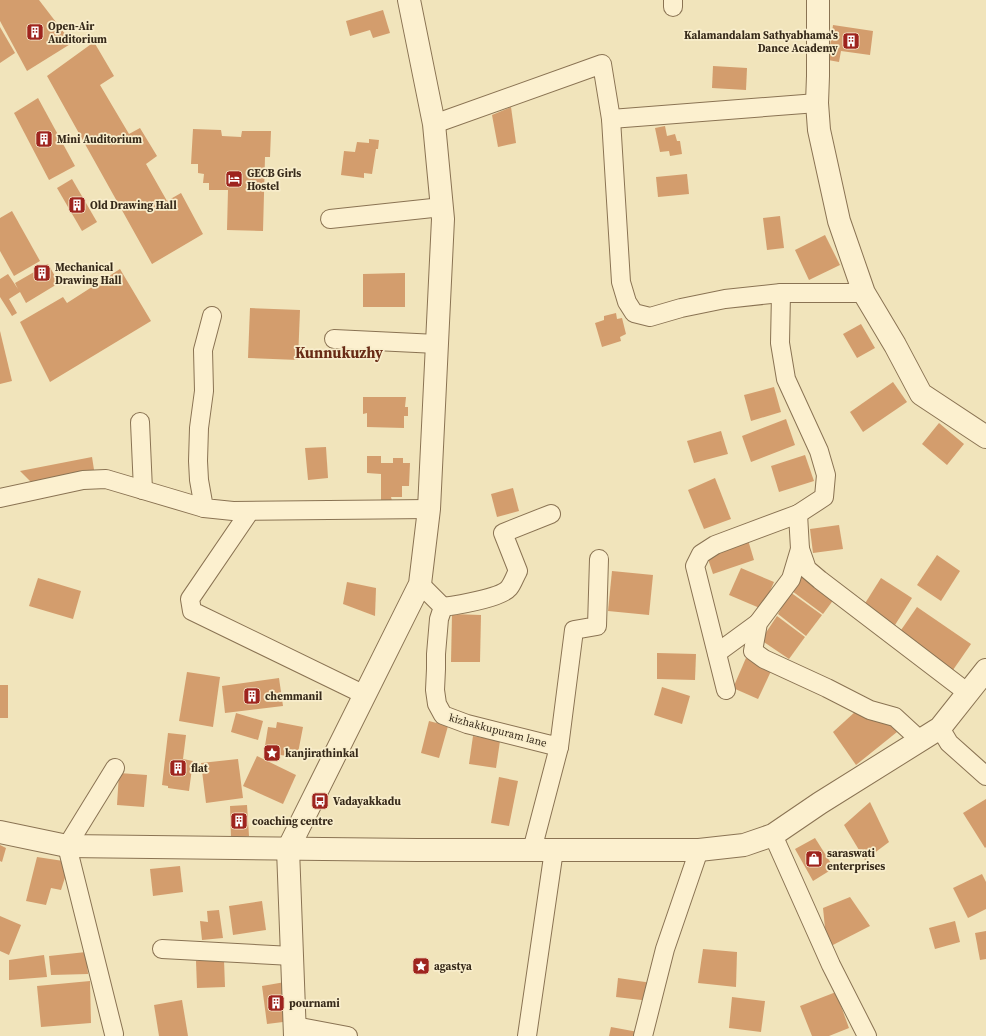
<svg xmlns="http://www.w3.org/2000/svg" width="986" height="1036" font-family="'Source Serif 4',serif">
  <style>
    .building { fill: #d39d6d }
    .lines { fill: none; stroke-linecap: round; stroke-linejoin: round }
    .minor-casing { stroke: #8a7353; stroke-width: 20 }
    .tertiary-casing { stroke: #8a7353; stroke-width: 24 }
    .minor { stroke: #fcf0cf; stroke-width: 18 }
    .tertiary { stroke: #fcf0cf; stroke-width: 22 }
    .labels { text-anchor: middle; stroke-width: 3.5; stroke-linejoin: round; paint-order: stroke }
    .poi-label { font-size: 11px; font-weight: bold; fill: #372a1a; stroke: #f8edcb; text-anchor: start }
    .street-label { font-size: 11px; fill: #372a1a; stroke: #f8edcb }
    .district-label { font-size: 15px; font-weight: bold; fill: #682b16; stroke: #f8edcb }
  </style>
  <rect width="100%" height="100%" fill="#f1e4bb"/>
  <g class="building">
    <path d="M 0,0 L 39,0 L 72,43 L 27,71 L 0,21 Z"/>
    <path d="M 383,10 L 390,33 L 373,38 L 370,30 L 350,36 L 346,21 Z"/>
    <path d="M 833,25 L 873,31 L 870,55 L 841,51 L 839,62 L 828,60 Z"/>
    <path d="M 0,27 L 15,53 L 0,63 Z"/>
    <path d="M 94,42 L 114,76 L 100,85 L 129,134 L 140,128 L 157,156 L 146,164 L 167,201 L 181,193 L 203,234 L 152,264 L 47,76 Z"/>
    <path d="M 713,66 L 747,68 L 746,90 L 712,88 Z"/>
    <path d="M 38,98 L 75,166 L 49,180 L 14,113 Z"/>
    <path d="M 511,107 L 516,143 L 498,147 L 492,115 Z"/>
    <path d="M 665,126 L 667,136 L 675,134 L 677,141 L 680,141 L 682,154 L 670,156 L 669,151 L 660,152 L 655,128 Z"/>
    <path d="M 193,129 L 221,130 L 222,136 L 241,137 L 242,131 L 271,131 L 270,157 L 265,157 L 263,231 L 227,230 L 228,190 L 209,190 L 209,183 L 203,183 L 204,174 L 198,173 L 198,164 L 191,164 Z"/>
    <path d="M 369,139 L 379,140 L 378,149 L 376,149 L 372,174 L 364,173 L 364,178 L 341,175 L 344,151 L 355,152 L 357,142 L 369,143 Z"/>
    <path d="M 687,174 L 689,194 L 658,197 L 656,177 Z"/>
    <path d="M 72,179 L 97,222 L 82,231 L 57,188 Z"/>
    <path d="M 12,211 L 40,261 L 14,276 L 0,251 L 0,218 Z"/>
    <path d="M 780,216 L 784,248 L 767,250 L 763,218 Z"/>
    <path d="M 825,235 L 840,265 L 809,280 L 795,250 Z"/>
    <path d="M 48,264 L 59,283 L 26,303 L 20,292 L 9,299 L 17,313 L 12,316 L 0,297 L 0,279 L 8,274 L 18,289 L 15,283 Z"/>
    <path d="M 120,269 L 151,321 L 50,382 L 20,322 L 63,297 L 67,303 Z"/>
    <path d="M 405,273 L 405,307 L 363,307 L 363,274 Z"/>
    <path d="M 250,308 L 300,310 L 298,360 L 248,358 Z"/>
    <path d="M 616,313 L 617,319 L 622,318 L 626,334 L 620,337 L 621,341 L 602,347 L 595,323 L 604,320 L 604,316 Z"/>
    <path d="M 861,324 L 875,348 L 857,358 L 843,334 Z"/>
    <path d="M 0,331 L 12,381 L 0,384 Z"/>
    <path d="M 893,382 L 907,402 L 863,432 L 850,412 Z"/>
    <path d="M 774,387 L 781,412 L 751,421 L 744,395 Z"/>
    <path d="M 363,397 L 406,397 L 405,407 L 408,407 L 408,416 L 404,416 L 404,428 L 367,427 L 367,413 L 363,414 Z"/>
    <path d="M 786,419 L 795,445 L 751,462 L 742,436 Z"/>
    <path d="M 939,423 L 964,444 L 947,465 L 922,444 Z"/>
    <path d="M 721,431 L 728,454 L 694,463 L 687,441 Z"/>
    <path d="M 326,447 L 328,478 L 308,480 L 305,448 Z"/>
    <path d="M 805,455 L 814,481 L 779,492 L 771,466 Z"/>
    <path d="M 367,456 L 381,456 L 381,463 L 393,463 L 393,458 L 403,458 L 403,463 L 410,463 L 409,486 L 402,486 L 402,497 L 391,497 L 392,501 L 381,500 L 381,474 L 367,473 Z"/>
    <path d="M 92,457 L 95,476 L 32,483 L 20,471 Z"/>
    <path d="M 715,478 L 731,519 L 704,529 L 688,490 Z"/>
    <path d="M 513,488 L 519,511 L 497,517 L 491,494 Z"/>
    <path d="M 839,525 L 843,549 L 813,553 L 810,529 Z"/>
    <path d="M 748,540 L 754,560 L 713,574 L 706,553 Z"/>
    <path d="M 937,555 L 960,571 L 941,601 L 917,585 Z"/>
    <path d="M 741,568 L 774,582 L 762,609 L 729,595 Z"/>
    <path d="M 806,570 L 837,595 L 823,614 L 792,591 Z"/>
    <path d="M 612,571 L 653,575 L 649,615 L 608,611 Z"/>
    <path d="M 38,578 L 81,591 L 73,619 L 29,606 Z"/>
    <path d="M 881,578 L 912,598 L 895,625 L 864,605 Z"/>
    <path d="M 347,582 L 376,588 L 375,616 L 343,604 Z"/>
    <path d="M 790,592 L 822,615 L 806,636 L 778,614 Z"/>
    <path d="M 917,607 L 971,644 L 953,670 L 899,633 Z"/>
    <path d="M 452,614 L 481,615 L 480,662 L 451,662 Z"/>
    <path d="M 777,616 L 805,637 L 789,659 L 761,640 Z"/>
    <path d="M 657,653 L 696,654 L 695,680 L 657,679 Z"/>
    <path d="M 746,658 L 772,669 L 758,699 L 733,688 Z"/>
    <path d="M 187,672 L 220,677 L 213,727 L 179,721 Z"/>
    <path d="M 279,678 L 283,706 L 225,713 L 222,686 Z"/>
    <rect x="0" y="685" width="8" height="33"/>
    <path d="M 662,687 L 690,696 L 682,724 L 654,715 Z"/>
    <path d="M 856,711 L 883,717 L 897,732 L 856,765 L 833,732 Z"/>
    <path d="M 236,713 L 263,721 L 258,740 L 231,732 Z"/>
    <path d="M 429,721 L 448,726 L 439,758 L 421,753 Z"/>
    <path d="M 277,722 L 303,727 L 297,758 L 264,752 L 268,727 L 276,728 Z"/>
    <path d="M 168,733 L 186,735 L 183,759 L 193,761 L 189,791 L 168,788 L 168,786 L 162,785 Z"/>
    <path d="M 473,736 L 500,741 L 496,768 L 469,764 Z"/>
    <path d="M 257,756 L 296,775 L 283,804 L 243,786 Z"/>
    <path d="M 238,759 L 243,798 L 206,803 L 201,763 Z"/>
    <path d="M 119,773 L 147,775 L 144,807 L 117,805 Z"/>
    <path d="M 499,777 L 518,781 L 509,826 L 491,823 Z"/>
    <path d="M 986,799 L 986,847 L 985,848 L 963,813 Z"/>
    <path d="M 870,802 L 889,842 L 865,860 L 844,825 Z"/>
    <path d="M 247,805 L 249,836 L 231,837 L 230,806 Z"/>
    <path d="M 815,838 L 834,868 L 813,881 L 795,849 Z"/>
    <path d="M 0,845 L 6,848 L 2,862 L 0,861 Z"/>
    <path d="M 37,857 L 70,862 L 61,890 L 51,888 L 46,905 L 26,901 Z"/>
    <path d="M 180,866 L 183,892 L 153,896 L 150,869 Z"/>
    <path d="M 982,874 L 986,882 L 986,909 L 968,918 L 953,888 Z"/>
    <path d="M 850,897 L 870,926 L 827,948 L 823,908 Z"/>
    <path d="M 262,901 L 266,930 L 233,935 L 229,906 Z"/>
    <path d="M 219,910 L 223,938 L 202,940 L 200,921 L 208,922 L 207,911 Z"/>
    <path d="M 0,916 L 21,925 L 9,955 L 0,951 Z"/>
    <path d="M 955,921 L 960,942 L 935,949 L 929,928 Z"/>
    <path d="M 986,931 L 986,959 L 980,960 L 975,933 Z"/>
    <path d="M 703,949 L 737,952 L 736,987 L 698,983 Z"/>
    <path d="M 86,952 L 88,974 L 51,975 L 49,956 Z"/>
    <path d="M 44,955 L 47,977 L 9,980 L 9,960 Z"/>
    <path d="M 224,960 L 225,987 L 197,988 L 196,961 Z"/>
    <path d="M 618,978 L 652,983 L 650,1001 L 616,997 Z"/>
    <path d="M 90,981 L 91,1023 L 41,1027 L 37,986 Z"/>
    <path d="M 285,982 L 291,1021 L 267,1024 L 262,986 Z"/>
    <path d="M 836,992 L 849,1028 L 829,1036 L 812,1036 L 800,1006 Z"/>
    <path d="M 732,997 L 765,1001 L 761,1032 L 729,1028 Z"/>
    <path d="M 182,1000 L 188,1036 L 159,1036 L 154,1005 Z"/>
    <path d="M 611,1027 L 638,1032 L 637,1036 L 609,1036 Z"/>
  </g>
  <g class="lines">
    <defs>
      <g id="minor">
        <path d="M 673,7 L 673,0"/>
        <path d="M 611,119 L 817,103"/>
        <path d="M 434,124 L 602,64 L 611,119 L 621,282 L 627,302 L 634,313 L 650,317 L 681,308 L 725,299 L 781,293 L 864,293"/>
        <path d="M 330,219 L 442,207"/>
        <path d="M 212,316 L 203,350 L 204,391 L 199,428 L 198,461 L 199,480 L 204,508 L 233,511 L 429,509"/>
        <path d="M 334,339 L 437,344"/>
        <path d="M 140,422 L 143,490"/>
        <path d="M 0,498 L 83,480 L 106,479 L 204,508"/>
        <path d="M 250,511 L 190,599 L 192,611 L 365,695"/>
        <path d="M 798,514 L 800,549 L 807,569 L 820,580 L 968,693"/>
        <path d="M 800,549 L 791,579 L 758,623 L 753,651 L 764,659 L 827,688 L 870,710 L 895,717 L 920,740"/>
        <path d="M 420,584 L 443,607 L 439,619 L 436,654 L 436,669 L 435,690 L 437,704 L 443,715 L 467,724 L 559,747 L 574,630 L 597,626 L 599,559"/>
        <path d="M 443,607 C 457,605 501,598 509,588 C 513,583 515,576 518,571 L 503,533 L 551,514"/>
        <path d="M 717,653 L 758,623"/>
        <path d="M 726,690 L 695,566 L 701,554 L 715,545 L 798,514 L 824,497 L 826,475 L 819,451 L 786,379 L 780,343 L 781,293"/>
        <path d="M 940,728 L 949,743 L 986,776"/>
        <path d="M 773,835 L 831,965 L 867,1036"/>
        <path d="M 532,850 L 559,747"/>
        <path d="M 162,949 L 292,956"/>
        <path d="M 295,1026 L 348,1036"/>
        <path d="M 114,1034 L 67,846 L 115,768"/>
        <path d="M 527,1036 L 554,850"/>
        <path d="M 643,1036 L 665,949 L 699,850"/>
      </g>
      <g id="tertiary">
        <path d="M 818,0 L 818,76 L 817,103 L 819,130 L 839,221 L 864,293 L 895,345 L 921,394 L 986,437"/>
        <path d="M 0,832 L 67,846 L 417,850 L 699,850 L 744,845 L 773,835 L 820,803 L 940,728 L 986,670"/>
        <path d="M 295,1036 L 288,849 L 420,584 L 429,509 L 443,219 L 434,124 L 409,0"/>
      </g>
    </defs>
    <use href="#minor" class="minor-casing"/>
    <use href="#tertiary" class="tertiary-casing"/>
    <use href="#minor" class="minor"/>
    <use href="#tertiary" class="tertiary"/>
  </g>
  <defs>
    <symbol id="building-square" viewBox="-11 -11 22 22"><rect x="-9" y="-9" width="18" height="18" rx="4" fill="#9e241e" stroke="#f8edcb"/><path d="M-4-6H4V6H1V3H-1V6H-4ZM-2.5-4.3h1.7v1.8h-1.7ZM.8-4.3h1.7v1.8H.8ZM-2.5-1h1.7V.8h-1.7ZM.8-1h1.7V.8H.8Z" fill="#fff"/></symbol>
    <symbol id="hotel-square" viewBox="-11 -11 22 22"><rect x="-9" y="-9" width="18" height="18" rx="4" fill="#9e241e" stroke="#f8edcb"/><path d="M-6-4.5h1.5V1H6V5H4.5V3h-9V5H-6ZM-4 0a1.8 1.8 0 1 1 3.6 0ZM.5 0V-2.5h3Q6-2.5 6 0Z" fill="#fff"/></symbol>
    <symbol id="sight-square" viewBox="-11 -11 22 22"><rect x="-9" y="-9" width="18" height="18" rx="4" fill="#9e241e" stroke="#f8edcb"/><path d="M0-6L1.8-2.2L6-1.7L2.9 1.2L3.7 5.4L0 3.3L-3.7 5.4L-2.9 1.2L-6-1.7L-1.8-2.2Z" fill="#fff"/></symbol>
    <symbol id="bus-square" viewBox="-11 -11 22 22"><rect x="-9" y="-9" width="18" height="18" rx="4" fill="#9e241e" stroke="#f8edcb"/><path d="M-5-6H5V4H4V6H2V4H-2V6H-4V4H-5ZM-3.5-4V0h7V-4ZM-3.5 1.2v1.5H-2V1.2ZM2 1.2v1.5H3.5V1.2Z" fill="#fff"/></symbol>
    <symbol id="shop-square" viewBox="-11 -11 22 22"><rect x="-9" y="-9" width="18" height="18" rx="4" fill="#9e241e" stroke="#f8edcb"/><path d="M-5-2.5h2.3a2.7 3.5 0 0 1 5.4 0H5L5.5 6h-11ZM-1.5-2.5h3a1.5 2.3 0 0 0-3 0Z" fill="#fff"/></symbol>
  </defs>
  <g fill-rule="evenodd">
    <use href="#building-square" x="25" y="22" width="20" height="20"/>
    <use href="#building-square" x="841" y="31" width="20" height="20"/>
    <use href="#building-square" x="34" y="129" width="20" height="20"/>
    <use href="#hotel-square" x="224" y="169" width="20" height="20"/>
    <use href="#building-square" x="67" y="195" width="20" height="20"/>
    <use href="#building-square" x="32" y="263" width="20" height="20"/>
    <use href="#building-square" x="242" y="686" width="20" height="20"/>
    <use href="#sight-square" x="262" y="743" width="20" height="20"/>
    <use href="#building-square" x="168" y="758" width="20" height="20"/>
    <use href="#bus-square" x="310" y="791" width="20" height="20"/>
    <use href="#building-square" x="229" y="811" width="20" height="20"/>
    <use href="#shop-square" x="804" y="849" width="20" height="20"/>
    <use href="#sight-square" x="411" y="956" width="20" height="20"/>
    <use href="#building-square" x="266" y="993" width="20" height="20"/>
  </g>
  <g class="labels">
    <g class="poi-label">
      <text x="48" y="30">Open-Air<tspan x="48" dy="13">Auditorium</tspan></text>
      <text x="838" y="39" text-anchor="end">Kalamandalam Sathyabhama's<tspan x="838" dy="13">Dance Academy</tspan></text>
      <text x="57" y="143">Mini Auditorium</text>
      <text x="247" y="177">GECB Girls<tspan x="247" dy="13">Hostel</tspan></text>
      <text x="90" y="209">Old Drawing Hall</text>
      <text x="55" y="271">Mechanical<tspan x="55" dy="13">Drawing Hall</tspan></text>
      <text x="265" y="700">chemmanil</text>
      <text x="285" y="757">kanjirathinkal</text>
      <text x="191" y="772">flat</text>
      <text x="333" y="805">Vadayakkadu</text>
      <text x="252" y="825">coaching centre</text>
      <text x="827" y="857">saraswati<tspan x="827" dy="13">enterprises</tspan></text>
      <text x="434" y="970">agastya</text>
      <text x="289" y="1007">pournami</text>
    </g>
    <g class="street-label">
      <text transform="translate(498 730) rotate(15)" y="4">kizhakkupuram lane</text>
    </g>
    <g class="district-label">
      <text x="339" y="358">Kunnukuzhy</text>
    </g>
  </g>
</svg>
